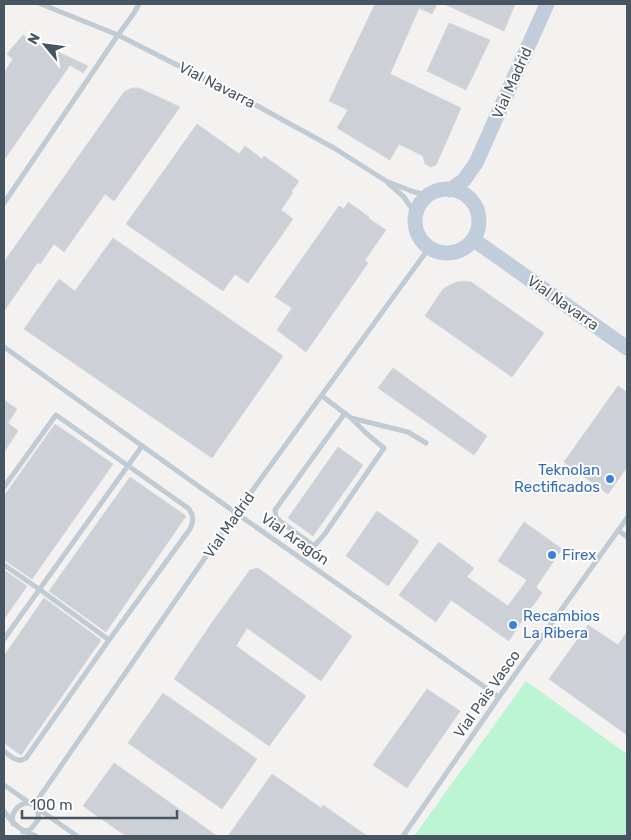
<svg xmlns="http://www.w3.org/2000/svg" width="631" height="840" font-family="Rubik,sans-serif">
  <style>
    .green { fill: #bcf5d4 }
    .building { fill: #cdd0d6; stroke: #d5d7dd }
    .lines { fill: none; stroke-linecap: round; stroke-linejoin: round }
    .lane { stroke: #c1cbd4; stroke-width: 5 }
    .secondary { stroke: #c2cddc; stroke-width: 15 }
    .shop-dot { fill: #3f7fe0; stroke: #fff; stroke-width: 2 }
    .labels { text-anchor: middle; stroke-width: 4; stroke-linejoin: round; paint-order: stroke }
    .street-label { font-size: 15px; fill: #475461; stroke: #fff }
    .shop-label { font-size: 15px; fill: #366cbe; stroke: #fff; text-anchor: start }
  </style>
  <rect width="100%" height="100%" fill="#f4f1f1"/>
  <path class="green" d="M 526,681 L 627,754 L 627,836 L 414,836 Z"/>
  <g class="building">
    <path d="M 375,4 L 437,4 L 432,14 L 419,8 L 390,74 L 461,108 L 436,165 L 431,167 L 425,164 L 423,156 L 399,144 L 390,160 L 337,128 L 348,110 L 329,101 Z"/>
    <path d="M 444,4 L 515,4 L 504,31 Z"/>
    <path d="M 449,23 L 490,40 L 466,90 L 427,71 Z"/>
    <path d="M 23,35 L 38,46 L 39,43 L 88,66 L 83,73 L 70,65 L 4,160 L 4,73 L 13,59 L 7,54 Z"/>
    <path d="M 132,88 L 139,88 L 180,107 L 114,201 L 105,194 L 64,252 L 54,244 L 40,264 L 38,262 L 4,311 L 4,262 L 124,92 Z"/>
    <path d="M 197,124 L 239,154 L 245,146 L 262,159 L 264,156 L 299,181 L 291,192 L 293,192 L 281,210 L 293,219 L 248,283 L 235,274 L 223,291 L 126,224 Z"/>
    <path d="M 348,202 L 369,217 L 368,218 L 386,230 L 365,260 L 368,263 L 306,352 L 277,330 L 292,308 L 275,297 L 339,206 L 344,209 Z"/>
    <path d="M 113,238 L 283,356 L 212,458 L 24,329 L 59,279 L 75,291 Z"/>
    <path d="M 464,281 L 471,282 L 544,333 L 512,377 L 425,316 L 443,289 L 450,285 L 457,282 Z"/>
    <path d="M 393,368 L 487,436 L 474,455 L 378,388 Z"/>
    <path d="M 618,386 L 627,392 L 627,467 L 608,494 L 564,462 Z"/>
    <path d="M 4,400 L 17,409 L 8,423 L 18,431 L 4,452 Z"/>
    <path d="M 55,424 L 113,464 L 32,579 L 6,561 L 4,561 L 4,496 Z"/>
    <path d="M 338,447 L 363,465 L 313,536 L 288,518 Z"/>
    <path d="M 130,477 L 186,516 L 106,632 L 49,591 Z"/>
    <path d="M 377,511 L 419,541 L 388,586 L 346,556 Z"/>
    <path d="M 524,522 L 562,549 L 536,587 L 542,593 L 532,607 L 531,607 L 509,641 L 451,600 L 436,622 L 399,595 L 439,542 L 474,568 L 467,577 L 508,606 L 527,580 L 498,561 Z"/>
    <path d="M 258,568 L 352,636 L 321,681 L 247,628 L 236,646 L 306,696 L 269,746 L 174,679 L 213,621 L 250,570 Z"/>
    <path d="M 4,570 L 27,586 L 4,619 Z"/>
    <path d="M 44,598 L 101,640 L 21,755 L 4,743 L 4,656 Z"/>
    <path d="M 588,625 L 618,645 L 627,632 L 627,735 L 549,679 Z"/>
    <path d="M 427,689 L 460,711 L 407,788 L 373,765 Z"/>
    <path d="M 163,693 L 257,759 L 222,809 L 128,743 Z"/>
    <path d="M 114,763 L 217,836 L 126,836 L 83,806 Z"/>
    <path d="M 272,774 L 321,808 L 323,805 L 367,836 L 228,836 Z"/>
  </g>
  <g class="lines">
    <g class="lane">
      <path d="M 41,4 L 118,35 L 252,103 L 334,148 L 386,181 L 414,192 L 429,195"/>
      <path d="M 388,183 L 404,197 L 416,215"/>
      <path d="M 4,203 L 118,35 L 134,13 L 139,4"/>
      <path d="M 4,347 L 236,513 L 499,697"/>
      <path d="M 322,396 L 351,418 L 408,432 L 426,443"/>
      <path d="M 345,413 L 275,510 L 276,517 L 280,521 L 314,546 L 324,535 L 384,448 L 367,434 L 351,418"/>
      <path d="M 4,487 L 56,415 L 188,508 C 194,515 194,520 190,529 L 109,640"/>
      <path d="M 618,530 L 627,537"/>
      <path d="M 4,565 L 39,589 L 109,640 L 26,758 C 18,764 10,756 4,751"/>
      <path d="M 4,639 L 142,446"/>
      <path d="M 4,785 L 77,836"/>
      <path d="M 4,811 C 12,823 21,832 36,836"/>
      <path d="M 13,824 C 10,813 18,803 29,803"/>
      <path d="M 23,832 L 31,829 L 38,820 C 39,815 38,809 34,805 L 236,513 L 429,248"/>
      <path d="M 403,836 L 499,697 L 627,518"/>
    </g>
    <g class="secondary">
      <circle cx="447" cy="221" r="32"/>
      <path d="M 450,190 L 464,180 L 476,163 L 547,4"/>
      <path d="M 474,240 L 627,348"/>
    </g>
  </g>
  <g class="shop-dot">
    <circle cx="610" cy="479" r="5"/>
    <circle cx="552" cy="555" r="5"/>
    <circle cx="513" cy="625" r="5"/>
  </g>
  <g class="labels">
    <g class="street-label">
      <text transform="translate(512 83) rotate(-66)" y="5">Vial Madrid</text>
      <text transform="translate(217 85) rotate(27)" y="5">Vial Navarra</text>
      <text transform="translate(563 303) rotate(35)" y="5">Vial Navarra</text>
      <text transform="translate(229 525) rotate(-55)" y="5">Vial Madrid</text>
      <text transform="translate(295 539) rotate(35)" y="5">Vial Aragón</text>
      <text transform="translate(487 694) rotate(-55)" y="5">Vial Pais Vasco</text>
    </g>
    <g class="shop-label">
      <text x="600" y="475" text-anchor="end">Teknolan<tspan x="600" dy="17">Rectificados</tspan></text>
      <text x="562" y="560">Firex</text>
      <text x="523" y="621">Recambios<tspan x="523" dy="17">La Ribera</tspan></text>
    </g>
  </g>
  <rect width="631" height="840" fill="none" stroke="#475461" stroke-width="10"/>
  <g transform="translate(45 45) rotate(299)" stroke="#ffffff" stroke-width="4" paint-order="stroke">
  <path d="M0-4L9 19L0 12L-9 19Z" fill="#475461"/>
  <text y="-8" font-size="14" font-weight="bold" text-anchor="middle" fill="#475461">N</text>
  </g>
  <path d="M22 810v8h155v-8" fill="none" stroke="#475461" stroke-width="2.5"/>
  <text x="30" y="810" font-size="15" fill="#475461" stroke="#ffffff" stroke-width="4" paint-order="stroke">100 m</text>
</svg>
